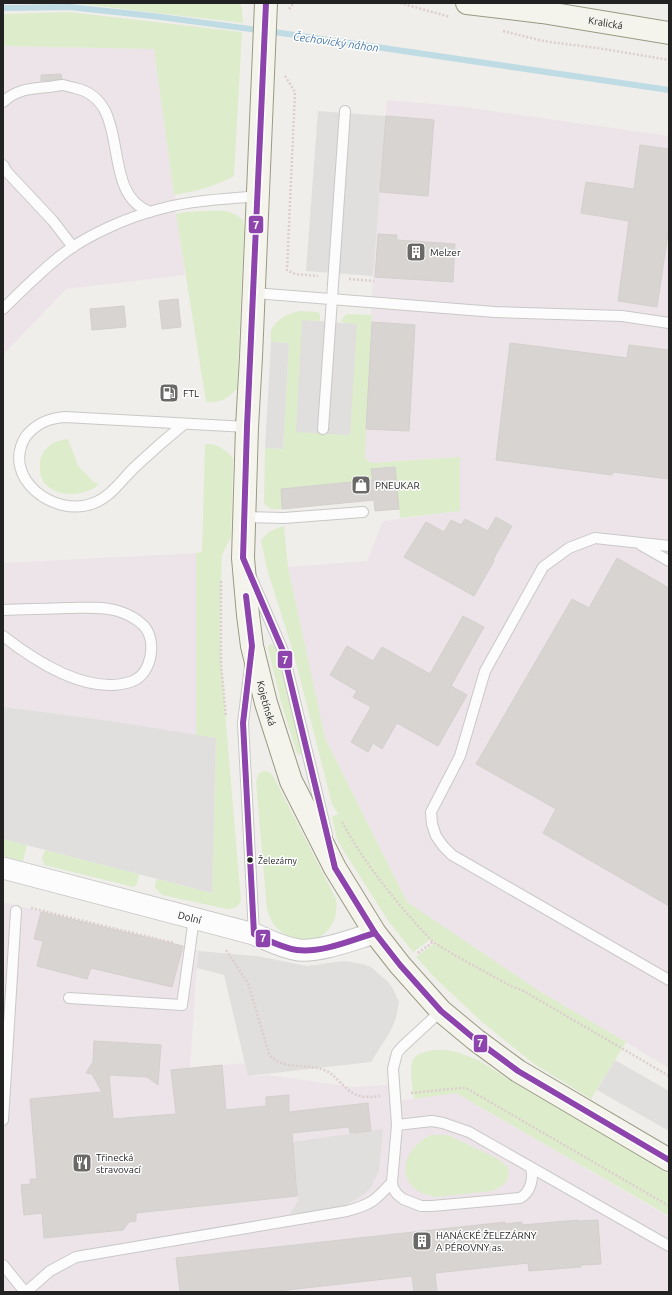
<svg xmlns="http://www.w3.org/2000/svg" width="672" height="1295" font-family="Ubuntu,sans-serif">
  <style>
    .industrial { fill: #ede4e9 }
    .grass { fill: #ddeccb }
    .parking { fill: #e0dfde }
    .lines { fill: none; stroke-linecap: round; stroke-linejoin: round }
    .stream { stroke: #bfdbe3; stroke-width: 6 }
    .building { fill: #d7d4d2; stroke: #d3d0cc }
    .lane-casing { stroke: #c9c8c7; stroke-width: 12 }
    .street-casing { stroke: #c9c8c7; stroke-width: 23 }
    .secondary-casing { stroke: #999a82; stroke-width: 24 }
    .path { stroke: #dccecd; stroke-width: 2.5; stroke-dasharray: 2 2; stroke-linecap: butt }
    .lane { stroke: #fdfcfc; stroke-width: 10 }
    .street { stroke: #fdfcfc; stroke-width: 21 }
    .secondary { stroke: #f4f4ed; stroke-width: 22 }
    .bus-1-casing { stroke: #fff; stroke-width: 9 }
    .bus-1 { stroke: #8e44ad; stroke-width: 6 }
    .bus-dot { fill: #222; stroke: #fff; stroke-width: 1.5 }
    .labels { text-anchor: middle; stroke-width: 3; stroke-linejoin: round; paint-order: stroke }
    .bus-label { font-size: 9px; fill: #222; stroke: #fff; text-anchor: start }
    .street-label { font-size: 10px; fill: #222; stroke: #fff }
    .poi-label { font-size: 10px; fill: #222; stroke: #fff; text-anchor: start }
    .water-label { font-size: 11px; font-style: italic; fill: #4a7aab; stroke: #fff }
    .line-badge { stroke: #fff; stroke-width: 1.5 }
    .badge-label { font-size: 11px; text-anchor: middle; font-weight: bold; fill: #fff }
  </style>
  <rect width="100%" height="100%" fill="#f0eeeb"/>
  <g class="industrial">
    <path d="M 3,46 L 154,49 L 185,275 L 66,289 L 3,355 Z"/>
    <path d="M 387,100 L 456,106 L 669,136 L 669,1068 L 539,991 L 407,902 L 325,738 L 288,567 L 367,561 L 383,521 L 460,511 L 460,457 L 370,463 L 365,457 L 373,276 Z"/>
    <path d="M 196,553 L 196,736 L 111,721 L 4,707 L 3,711 L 3,563 Z"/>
    <path d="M 3,902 L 183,946 L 191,947 L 198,951 L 190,1068 L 245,1063 L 248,1076 L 268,1075 L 354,1087 L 397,1084 L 399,1101 L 456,1093 L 669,1217 L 669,1292 L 3,1292 Z"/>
  </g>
  <g class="grass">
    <path d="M 72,3 L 240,3 L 242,9 L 243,23 Z"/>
    <path d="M 69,12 L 242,32 L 234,176 C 214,187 196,191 174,195 L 154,49 L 3,46 L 3,14 Z"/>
    <path d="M 206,211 C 222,211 230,209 243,220 L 244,228 L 237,389 C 225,400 223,402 206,402 L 176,214 L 185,212 Z"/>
    <path d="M 300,311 L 318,312 L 320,314 L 320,321 L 303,320 L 357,324 L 341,322 L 344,316 L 347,314 L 372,315 L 365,457 L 370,463 L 460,457 L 460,511 L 400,518 L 394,467 L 372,469 L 373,480 L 281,489 L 282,509 L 271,509 L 264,504 L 265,448 L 283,449 L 289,343 L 271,342 C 271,338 270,332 272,328 C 278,318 290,313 300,311 Z"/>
    <path d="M 68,439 L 78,466 L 95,483 L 99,484 C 94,489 87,492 80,493 C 60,497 37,488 40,464 C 40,456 44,450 50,445 C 55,441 62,440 68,439 Z"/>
    <path d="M 205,444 C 217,443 225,449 233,458 L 231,537 L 222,555 L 220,627 L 221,663 L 241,901 C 237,907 235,909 227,909 L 162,895 L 155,888 L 155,883 L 158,879 L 212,893 L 216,738 L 196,736 L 196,553 L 202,552 Z"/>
    <path d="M 284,526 L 288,567 L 325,738 L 407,902 L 539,991 L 626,1042 L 591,1099 L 534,1064 L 482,1022 L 436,979 L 416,957 L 435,943 L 431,939 L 413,952 L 389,922 L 345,853 L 337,839 L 332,817 L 338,814 L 332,804 L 293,651 L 267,569 L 261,540 C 268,531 274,529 284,526 Z"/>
    <path d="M 272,644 L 276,649 L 302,752 L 300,755 L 297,753 L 281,702 L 268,648 L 269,645 Z"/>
    <path d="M 263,771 L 270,772 L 273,776 L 336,899 C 341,934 308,953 280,931 C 273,926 270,917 267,910 L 256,782 L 258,774 Z"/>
    <path d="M 3,839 L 27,845 L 23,861 L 3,856 Z"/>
    <path d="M 45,850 L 139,874 L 137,884 L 134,887 L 44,865 L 42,858 Z"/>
    <path d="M 432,1050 L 446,1050 L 457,1052 L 478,1060 L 515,1083 L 669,1174 L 669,1216 L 456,1093 L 414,1099 C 413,1089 408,1066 414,1058 C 418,1053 426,1052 432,1050 Z"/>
    <path d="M 431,1135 L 448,1135 L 498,1159 L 508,1167 C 510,1182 505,1185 492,1191 L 436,1197 C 393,1190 399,1150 431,1135 Z"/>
  </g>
  <g class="parking">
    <path d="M 318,111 L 386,116 L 373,276 L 306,271 Z"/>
    <path d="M 302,320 L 357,324 L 350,435 L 296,432 Z"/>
    <path d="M 271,342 L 289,343 L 283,449 L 265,448 Z"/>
    <path d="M 4,707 L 111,721 L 216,738 L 212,893 L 3,839 Z"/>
    <path d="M 198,951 L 257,956 L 307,966 L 344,961 L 363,964 L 371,967 L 387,981 L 392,987 L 399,1002 L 396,1018 L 390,1032 L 371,1062 L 248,1076 L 224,975 L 197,968 Z"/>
    <path d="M 615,1060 L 669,1091 L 669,1131 L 597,1090 Z"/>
    <path d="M 383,1129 L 379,1170 L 371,1187 L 363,1195 L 344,1206 L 318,1212 L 290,1214 L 298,1201 L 293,1142 Z"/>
  </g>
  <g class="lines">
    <path class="stream" d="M 3,8 L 69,7 L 153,16 L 281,33 L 669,90"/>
  </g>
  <g class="building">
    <path d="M 61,74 L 62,79 L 41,81 L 41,75 Z"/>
    <path d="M 386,116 L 434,120 L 428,196 L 380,192 Z"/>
    <path d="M 640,145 L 669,149 L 669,227 L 657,307 L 618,301 L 629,221 L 581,213 L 586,182 L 634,189 Z"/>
    <path d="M 378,234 L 397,235 L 397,240 L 455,244 L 453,282 L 375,277 Z"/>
    <path d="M 178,299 L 181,327 L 162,329 L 159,301 Z"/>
    <path d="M 124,306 L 126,327 L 92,330 L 90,309 Z"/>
    <path d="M 372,322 L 415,325 L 409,431 L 366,429 Z"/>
    <path d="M 510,343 L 627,358 L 629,345 L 669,350 L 669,479 L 613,472 L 612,475 L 496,460 Z"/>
    <path d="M 395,467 L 399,509 L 375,511 L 374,500 L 282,509 L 281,489 L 373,480 L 371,469 Z"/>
    <path d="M 496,517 L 512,526 L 493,560 L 494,561 L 474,596 L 404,557 L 426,522 L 444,532 L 451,520 L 461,525 L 465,519 L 488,531 Z"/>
    <path d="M 617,558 L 669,588 L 669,906 L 543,833 L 556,809 L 476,764 L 572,599 L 589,608 Z"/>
    <path d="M 463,616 L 484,627 L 451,686 L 467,695 L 438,746 L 397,723 L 382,749 L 373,743 L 368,752 L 351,742 L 371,707 L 353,697 L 357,691 L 330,675 L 347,646 L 373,661 L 382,647 L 430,674 Z"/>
    <path d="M 41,912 L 183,946 L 172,987 L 91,968 L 87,979 L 37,966 L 43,941 L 34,939 Z"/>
    <path d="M 94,1041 L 161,1045 L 158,1085 L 147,1077 L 109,1075 L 113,1119 L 176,1114 L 171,1070 L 222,1065 L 226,1110 L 266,1106 L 266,1097 L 289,1095 L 289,1112 L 368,1103 L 371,1131 L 350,1133 L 349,1127 L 292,1133 L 297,1196 L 136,1213 L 136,1221 L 129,1222 L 123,1230 L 44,1238 L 42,1213 L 24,1215 L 21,1185 L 31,1184 L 30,1179 L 37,1179 L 30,1099 L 102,1092 L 92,1074 L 86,1073 L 93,1062 Z"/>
    <path d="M 578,1220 L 578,1221 L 598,1220 L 601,1264 L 581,1265 L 581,1267 L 529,1271 L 528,1263 L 435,1273 L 437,1292 L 414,1292 L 412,1276 L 278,1291 L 278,1292 L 180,1292 L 176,1258 L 505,1222 L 505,1224 L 522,1222 L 522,1225 Z"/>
  </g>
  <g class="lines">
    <defs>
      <g id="lane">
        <path d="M 3,102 C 17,89 30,89 48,87 C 53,87 58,85 63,85 C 67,86 71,87 75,88 C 135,101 97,192 150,212"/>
        <path d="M 3,165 L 7,172 L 53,221 L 73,247"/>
        <path d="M 254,293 L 495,312 L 622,316 L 669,323"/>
        <path d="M 3,309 C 21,291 39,273 59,257 C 86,235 130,216 164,208 C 194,200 227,199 258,196"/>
        <path d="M 184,424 C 168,437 152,451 136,466 C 122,479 112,496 94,503 C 54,519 0,477 26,436 C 37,423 49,418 65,417 L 247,427"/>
        <path d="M 323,429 L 345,111"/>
        <path d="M 244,517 L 284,518 L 363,512"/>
        <path d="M 641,545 L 669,561"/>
        <path d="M 669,546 L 595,538 L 569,548 L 543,567 L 485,671 L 460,756 L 431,812 L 432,824 L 436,836 L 443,846 L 452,855 L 669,980"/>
        <path d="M 251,577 L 283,651 L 327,835"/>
        <path d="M 3,610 C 24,609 46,609 67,608 C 84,608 102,606 118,611 C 128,614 137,619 144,626 C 157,641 152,673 133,681 C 90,697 35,661 3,636"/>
        <path d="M 250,666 L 243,723 L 254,934"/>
        <path d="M 69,998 L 182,1005 L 194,918"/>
        <path d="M 441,1011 L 402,1047 L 397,1053 L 393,1069 L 397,1125 L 432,1121 L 443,1123 L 469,1132 L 669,1246"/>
        <path d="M 3,1120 L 16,911"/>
        <path d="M 397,1125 L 392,1182 L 393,1188 L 397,1194 L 403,1199 L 421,1206 L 432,1206 L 520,1198 C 530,1193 534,1179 531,1168"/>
        <path d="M 3,1265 L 25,1292"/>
        <path d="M 26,1292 L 50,1271 L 76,1257 L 347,1211 C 372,1204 375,1201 392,1182"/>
      </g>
      <g id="street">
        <path id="s1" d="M 3,868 L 254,934 C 268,940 283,948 299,950 C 321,952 354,939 375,933"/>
      </g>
      <g id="secondary">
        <path id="s2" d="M 266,3 L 251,357 L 247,427 L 243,558 L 248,615 L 252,646 L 266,703 L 291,781 L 335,868 L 375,933 L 400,965 L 441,1011 L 476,1040 L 518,1071 L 669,1160"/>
        <path id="s3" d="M 467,3 L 542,12 L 669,33"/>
      </g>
    </defs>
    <use href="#lane" class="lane-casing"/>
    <use href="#street" class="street-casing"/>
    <use href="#secondary" class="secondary-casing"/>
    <g class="path">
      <path d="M 400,3 L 450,17"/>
      <path d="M 289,9 L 294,3"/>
      <path d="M 503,31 L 543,41 L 604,49 L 669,60"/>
      <path d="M 285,76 L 295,92 L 287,270 L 295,274 L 318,276"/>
      <path d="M 349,279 L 374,281"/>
      <path d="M 221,581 L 221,663 L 226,717"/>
      <path d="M 342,822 C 366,866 398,905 433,942"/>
      <path d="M 31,908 L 174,943"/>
      <path d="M 226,950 L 248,983 L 269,1054 C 281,1071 307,1063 324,1070 C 330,1072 334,1076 339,1081 C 352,1095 360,1099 380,1096"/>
      <path d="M 418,953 L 433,942 L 456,956 L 511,986 L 522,990 L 669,1076"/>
      <path d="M 411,1093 L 461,1088 L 466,1088 L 669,1206"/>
    </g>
    <use href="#lane" class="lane"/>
    <use href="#street" class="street"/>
    <use href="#secondary" class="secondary"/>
    <defs>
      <g id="bus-1">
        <path d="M 266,3 L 247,427 L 243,558 L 283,651 L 335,868 L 375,933 L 400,965 L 441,1011 L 476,1040 L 518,1071 L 669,1160"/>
        <path d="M 246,596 L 252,646 L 243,723 L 254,934 C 268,940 282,948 297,950 C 323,953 351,940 375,933"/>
      </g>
    </defs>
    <use href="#bus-1" class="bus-1-casing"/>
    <use href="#bus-1" class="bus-1"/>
  </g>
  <defs>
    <symbol id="building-square" viewBox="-11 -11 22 22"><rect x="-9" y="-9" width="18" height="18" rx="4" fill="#6a6968" stroke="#fff"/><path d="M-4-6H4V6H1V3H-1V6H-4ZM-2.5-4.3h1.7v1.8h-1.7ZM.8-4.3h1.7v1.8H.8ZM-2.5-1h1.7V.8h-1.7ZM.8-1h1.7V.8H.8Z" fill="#fff"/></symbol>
    <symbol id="fuel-square" viewBox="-11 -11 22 22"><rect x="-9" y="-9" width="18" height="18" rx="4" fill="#6a6968" stroke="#fff"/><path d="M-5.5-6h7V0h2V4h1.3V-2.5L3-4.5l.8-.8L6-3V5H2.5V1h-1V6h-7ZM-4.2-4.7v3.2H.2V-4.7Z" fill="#fff"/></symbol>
    <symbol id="shop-square" viewBox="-11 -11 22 22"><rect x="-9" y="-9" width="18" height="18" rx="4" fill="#6a6968" stroke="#fff"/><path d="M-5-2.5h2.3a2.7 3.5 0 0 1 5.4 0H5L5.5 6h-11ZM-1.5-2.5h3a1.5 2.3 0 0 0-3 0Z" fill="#fff"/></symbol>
    <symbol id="restaurant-square" viewBox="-11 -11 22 22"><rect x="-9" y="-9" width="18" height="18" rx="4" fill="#6a6968" stroke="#fff"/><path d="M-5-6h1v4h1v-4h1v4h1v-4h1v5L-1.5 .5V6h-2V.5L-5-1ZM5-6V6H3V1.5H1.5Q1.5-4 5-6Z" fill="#fff"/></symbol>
  </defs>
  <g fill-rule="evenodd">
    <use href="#building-square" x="405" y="241" width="22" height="22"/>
    <use href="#fuel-square" x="158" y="382" width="22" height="22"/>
    <use href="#shop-square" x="350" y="474" width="22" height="22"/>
    <use href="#restaurant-square" x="71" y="1152" width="22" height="22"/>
    <use href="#building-square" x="411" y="1230" width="22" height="22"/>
  </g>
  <circle class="bus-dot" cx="250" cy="860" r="3.5"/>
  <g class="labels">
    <g class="bus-label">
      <text x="258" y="864">Železárny</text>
    </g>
    <g class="street-label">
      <text dy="4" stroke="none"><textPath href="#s3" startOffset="140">Kralická</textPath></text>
      <text dy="4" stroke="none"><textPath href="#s2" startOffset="703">Kojetínská</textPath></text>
      <text dy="4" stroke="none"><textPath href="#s1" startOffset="193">Dolní</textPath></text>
    </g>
    <g class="poi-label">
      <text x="430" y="256">Melzer</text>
      <text x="183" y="397">FTL</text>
      <text x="375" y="489">PNEUKAR</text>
      <text x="96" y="1161">Třinecká<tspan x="96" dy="12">stravovací</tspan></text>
      <text x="436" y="1239">HANÁCKÉ ŽELEZÁRNY<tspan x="436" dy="12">A PÉROVNY as.</tspan></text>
    </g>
    <g class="water-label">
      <text transform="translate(336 42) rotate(8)" y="4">Čechovický náhon</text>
    </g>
  </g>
  <g class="line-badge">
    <rect x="248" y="215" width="16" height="19" rx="4" fill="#8e44ad"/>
    <rect x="277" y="650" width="16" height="19" rx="4" fill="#8e44ad"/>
    <rect x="255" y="929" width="16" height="19" rx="4" fill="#8e44ad"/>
    <rect x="473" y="1034" width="15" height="19" rx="4" fill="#8e44ad"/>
  </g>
  <g class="badge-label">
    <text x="256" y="229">7</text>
    <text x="285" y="664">7</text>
    <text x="263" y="942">7</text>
    <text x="480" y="1047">7</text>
  </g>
  <rect width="672" height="1295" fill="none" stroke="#222222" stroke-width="8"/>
</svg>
